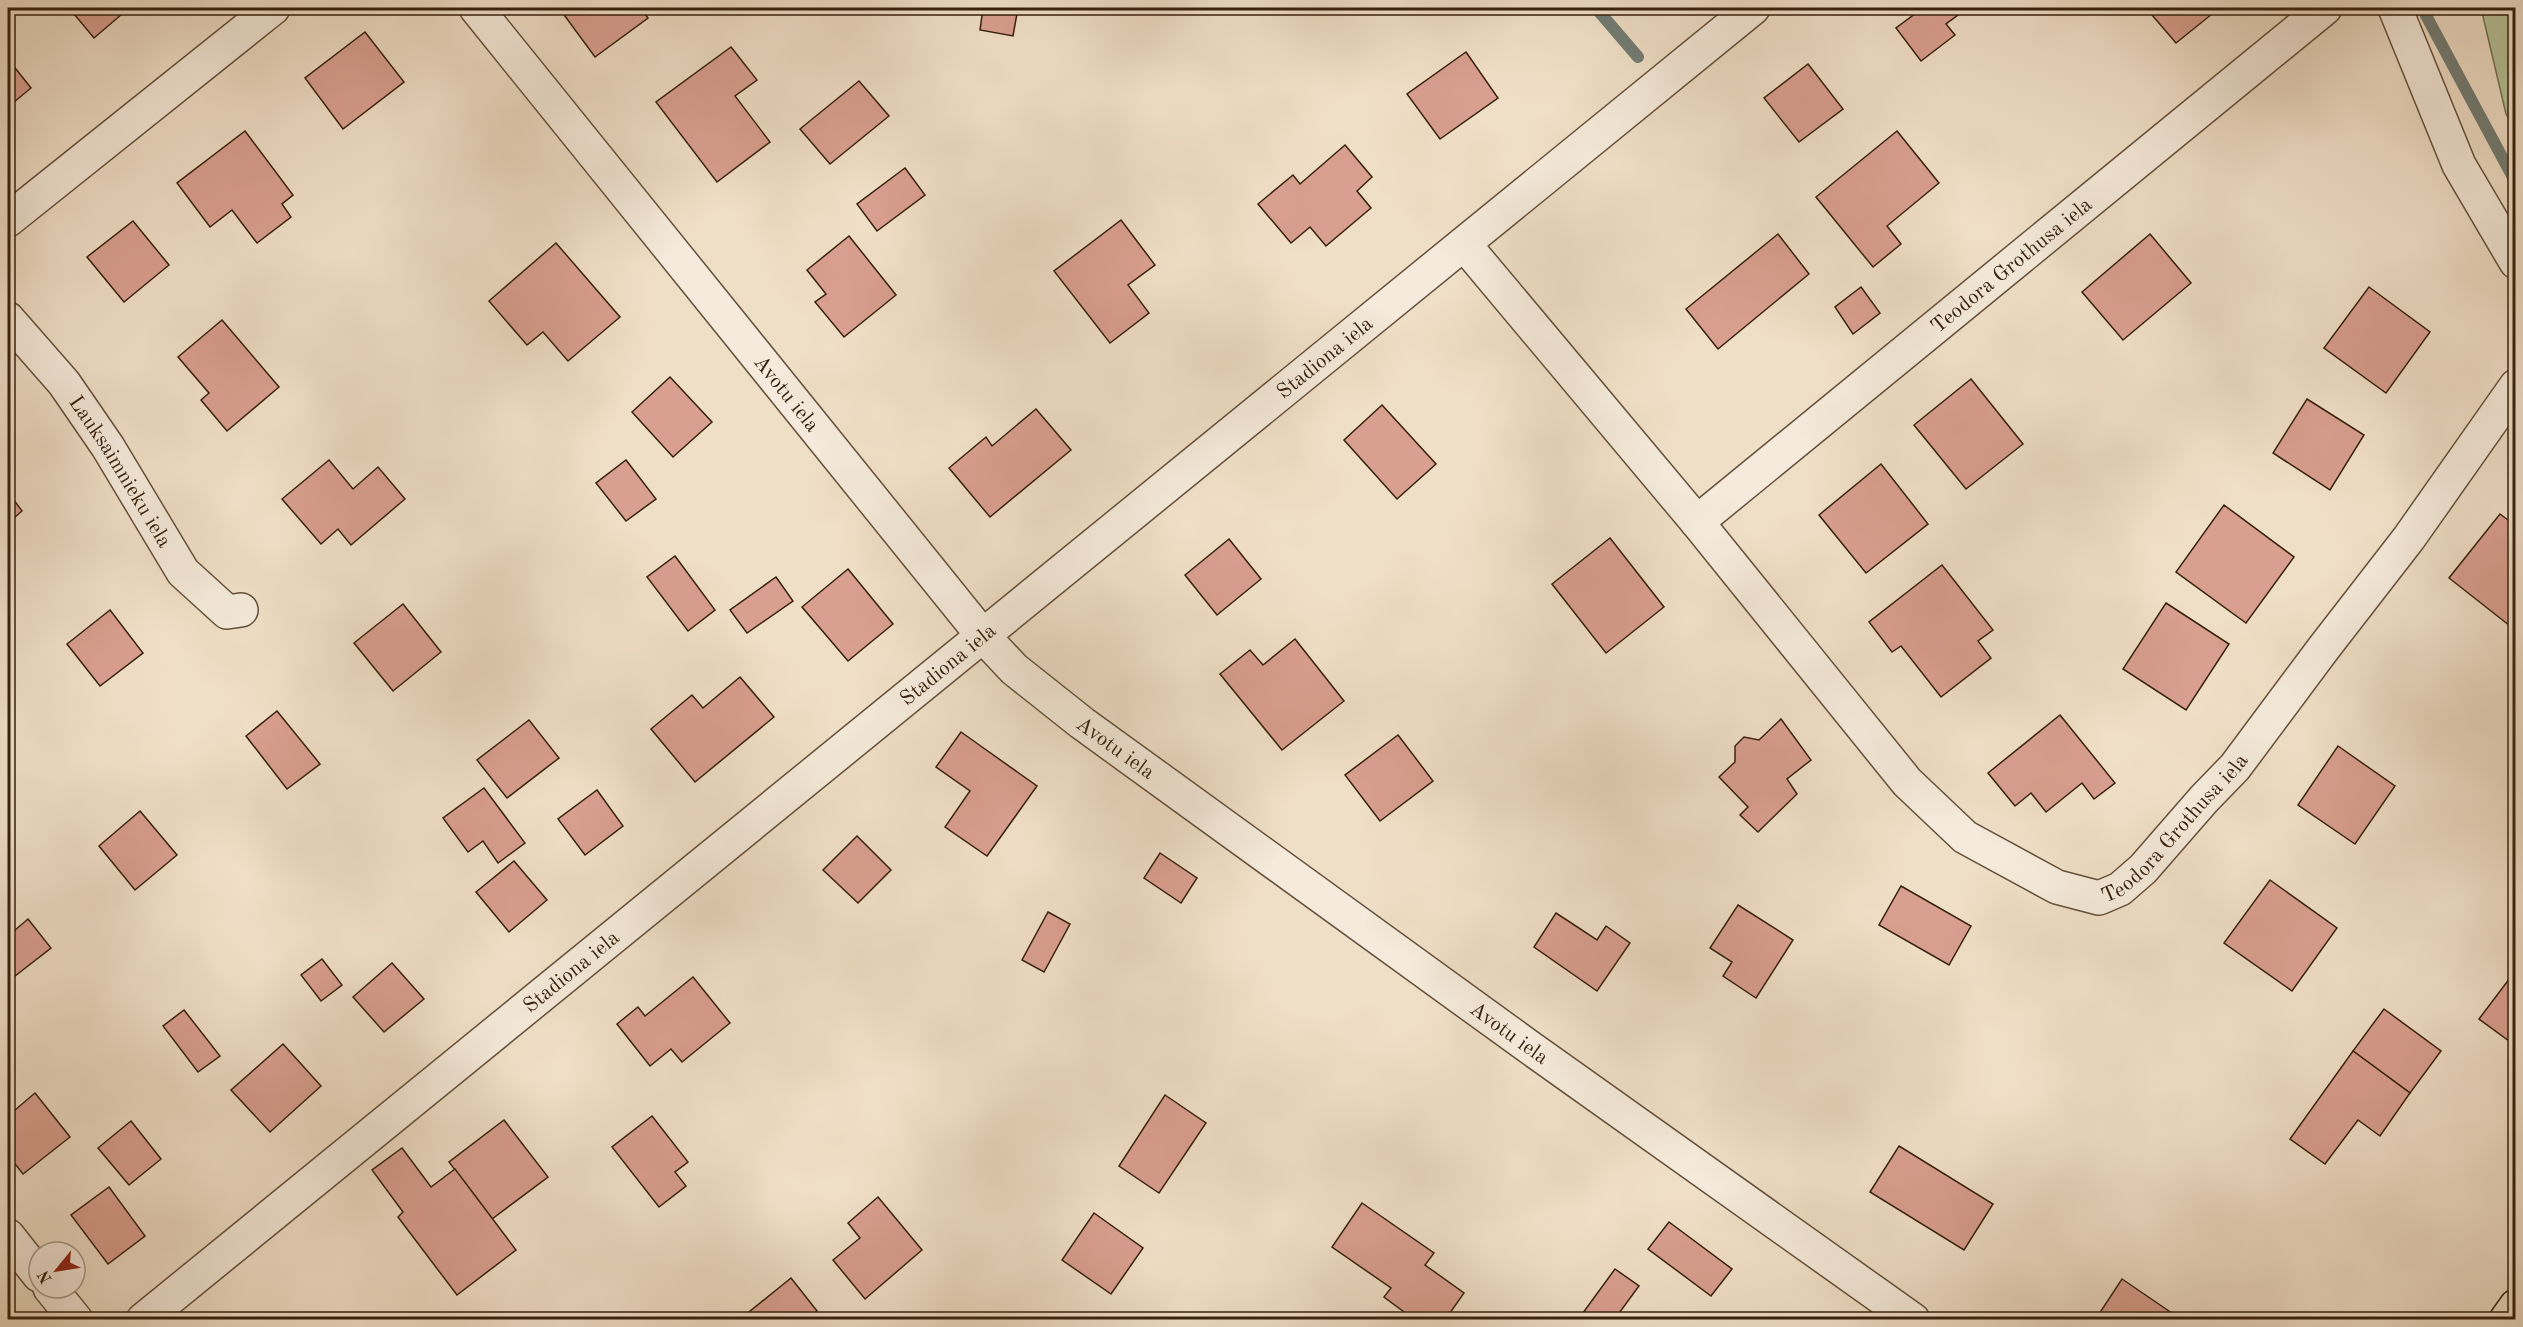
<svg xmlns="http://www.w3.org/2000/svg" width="2523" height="1327" font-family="'Old Standard TT',serif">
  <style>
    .green { fill: #b5c399; stroke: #767252; stroke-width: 1.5 }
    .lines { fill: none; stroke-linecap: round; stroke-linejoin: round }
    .stream { stroke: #737d76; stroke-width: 12 }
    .building { fill: #d99f8f; stroke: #36210c; stroke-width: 1.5 }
    .minor-casing { stroke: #64503b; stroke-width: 36 }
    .major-casing { stroke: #36210c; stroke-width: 36 }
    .minor { stroke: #f5eadb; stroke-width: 33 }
    .major { stroke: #f0dfc7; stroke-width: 33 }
    .labels { text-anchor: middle; stroke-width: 6; stroke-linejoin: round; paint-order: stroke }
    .street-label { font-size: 21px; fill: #36210c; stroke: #f5eadb }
  </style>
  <rect width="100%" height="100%" fill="#f0dfc7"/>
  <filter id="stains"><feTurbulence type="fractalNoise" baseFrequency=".00333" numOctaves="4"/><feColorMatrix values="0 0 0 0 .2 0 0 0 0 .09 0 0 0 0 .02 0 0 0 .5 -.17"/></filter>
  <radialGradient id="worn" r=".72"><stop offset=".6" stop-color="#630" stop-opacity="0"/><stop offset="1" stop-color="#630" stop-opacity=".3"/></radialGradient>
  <path class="green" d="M 2481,8 L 2515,8 L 2515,128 L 2506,114 Z"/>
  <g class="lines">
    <g class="stream">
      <path d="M 1596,8 L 1638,57"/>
      <path d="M 2422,8 L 2516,183"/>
    </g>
  </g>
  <g class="building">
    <path d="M 69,8 L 129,8 L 94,38 Z"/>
    <path d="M 559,8 L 641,8 L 648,18 L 595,57 Z"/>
    <path d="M 983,8 L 1018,8 L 1013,36 L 980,30 Z"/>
    <path d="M 1923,8 L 1959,8 L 1962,12 L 1946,24 L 1955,35 L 1921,61 L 1896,28 Z"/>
    <path d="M 2146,8 L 2207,8 L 2212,14 L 2176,43 Z"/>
    <path d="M 365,32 L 404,82 L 343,129 L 305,78 Z"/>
    <path d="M 731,47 L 757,80 L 735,96 L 770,142 L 717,182 L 656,102 Z"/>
    <path d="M 1466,52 L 1498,98 L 1440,139 L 1407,94 Z"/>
    <path d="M 8,59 L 31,88 L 8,107 Z"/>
    <path d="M 1808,64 L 1843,109 L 1799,142 L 1764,98 Z"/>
    <path d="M 859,81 L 889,116 L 830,164 L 800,129 Z"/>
    <path d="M 245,131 L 293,195 L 282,204 L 291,217 L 257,243 L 232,210 L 210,227 L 177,183 Z"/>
    <path d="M 1897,131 L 1939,183 L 1887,226 L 1901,244 L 1873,267 L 1816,197 Z"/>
    <path d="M 1345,145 L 1372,177 L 1357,191 L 1371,208 L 1326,246 L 1310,227 L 1291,243 L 1258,204 L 1293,175 L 1300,184 Z"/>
    <path d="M 905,168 L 925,195 L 877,231 L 857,204 Z"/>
    <path d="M 1121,220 L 1155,265 L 1128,285 L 1149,313 L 1110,343 L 1054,271 Z"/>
    <path d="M 133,221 L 169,265 L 124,302 L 87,257 Z"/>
    <path d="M 1778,234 L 1809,274 L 1718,349 L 1686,309 Z"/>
    <path d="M 2150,234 L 2191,283 L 2123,340 L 2082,292 Z"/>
    <path d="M 849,236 L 896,295 L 844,337 L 815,302 L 826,294 L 807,270 Z"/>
    <path d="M 556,243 L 620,317 L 568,361 L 543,332 L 527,345 L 489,301 Z"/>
    <path d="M 1861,287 L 1880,313 L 1853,334 L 1835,307 Z"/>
    <path d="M 2369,287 L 2430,332 L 2386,393 L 2324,348 Z"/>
    <path d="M 222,320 L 279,387 L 227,431 L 201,400 L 209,393 L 178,357 Z"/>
    <path d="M 670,377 L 712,422 L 673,457 L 632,412 Z"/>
    <path d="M 1971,379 L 2023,444 L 1966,489 L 1914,425 Z"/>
    <path d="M 2307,399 L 2364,435 L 2330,490 L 2273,453 Z"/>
    <path d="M 1382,405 L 1436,464 L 1397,499 L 1344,440 Z"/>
    <path d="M 1036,409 L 1071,450 L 990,517 L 949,468 L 986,437 L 992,446 Z"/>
    <path d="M 329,460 L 353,489 L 378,467 L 405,499 L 351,545 L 338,529 L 321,544 L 282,499 Z"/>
    <path d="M 626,460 L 656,499 L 626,521 L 596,483 Z"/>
    <path d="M 1881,464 L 1928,524 L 1866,573 L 1819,515 Z"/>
    <path d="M 8,492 L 22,511 L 8,523 Z"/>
    <path d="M 2224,505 L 2294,557 L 2246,623 L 2176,572 Z"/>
    <path d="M 2500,514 L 2516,526 L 2514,629 L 2449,578 Z"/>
    <path d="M 1610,538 L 1664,607 L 1606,653 L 1552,584 Z"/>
    <path d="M 1229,539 L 1261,579 L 1217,615 L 1185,575 Z"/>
    <path d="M 675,556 L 715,610 L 688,631 L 647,577 Z"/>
    <path d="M 1942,565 L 1993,630 L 1978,641 L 1991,658 L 1941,697 L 1901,646 L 1892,652 L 1869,622 Z"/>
    <path d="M 848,569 L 893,624 L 848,661 L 802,607 Z"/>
    <path d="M 776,577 L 793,601 L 747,633 L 730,610 Z"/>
    <path d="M 2166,603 L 2229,644 L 2186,710 L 2123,669 Z"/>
    <path d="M 403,604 L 441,652 L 393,691 L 354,643 Z"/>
    <path d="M 110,610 L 143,653 L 100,686 L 67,644 Z"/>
    <path d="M 1295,639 L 1344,701 L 1282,750 L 1220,674 L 1250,650 L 1263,665 Z"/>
    <path d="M 740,677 L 774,717 L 695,782 L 651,729 L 692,695 L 703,708 Z"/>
    <path d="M 277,711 L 320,764 L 287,789 L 246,736 Z"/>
    <path d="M 2060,715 L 2115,783 L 2094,799 L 2082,783 L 2046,812 L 2031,793 L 2015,806 L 1988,773 Z"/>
    <path d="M 1781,719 L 1811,760 L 1787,779 L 1797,794 L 1758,832 L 1740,815 L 1748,807 L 1719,777 L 1735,762 L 1735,746 L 1744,737 L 1759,740 Z"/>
    <path d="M 529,720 L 559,758 L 507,798 L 477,760 Z"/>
    <path d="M 961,732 L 1037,786 L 987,856 L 945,827 L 970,791 L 936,767 Z"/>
    <path d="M 1398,735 L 1433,781 L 1380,821 L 1345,775 Z"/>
    <path d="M 2338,746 L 2395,786 L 2355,844 L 2298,805 Z"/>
    <path d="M 484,788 L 525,843 L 498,863 L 483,841 L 468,852 L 443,818 Z"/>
    <path d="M 597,790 L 623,826 L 585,855 L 558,819 Z"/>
    <path d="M 140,811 L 177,855 L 135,890 L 99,846 Z"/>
    <path d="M 857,836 L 891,870 L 858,903 L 823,870 Z"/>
    <path d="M 1160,853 L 1197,878 L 1181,903 L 1144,878 Z"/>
    <path d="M 514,861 L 547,900 L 509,932 L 476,892 Z"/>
    <path d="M 2270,880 L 2337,928 L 2292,991 L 2224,943 Z"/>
    <path d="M 1901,886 L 1971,926 L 1949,965 L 1879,925 Z"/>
    <path d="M 1738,905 L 1793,940 L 1756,998 L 1723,976 L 1732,962 L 1710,948 Z"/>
    <path d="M 1048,912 L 1070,924 L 1044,972 L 1022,960 Z"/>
    <path d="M 1556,913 L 1597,940 L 1606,926 L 1630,943 L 1597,991 L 1534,947 Z"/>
    <path d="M 28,919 L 51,948 L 15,976 L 8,967 L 8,936 Z"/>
    <path d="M 322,959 L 342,985 L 321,1001 L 301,975 Z"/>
    <path d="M 392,963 L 424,999 L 384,1032 L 353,997 Z"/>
    <path d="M 2516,970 L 2516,1046 L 2479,1019 Z"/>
    <path d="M 693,977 L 730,1023 L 682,1062 L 671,1049 L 650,1066 L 617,1024 L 638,1007 L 645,1016 Z"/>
    <path d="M 2384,1009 L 2441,1051 L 2410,1093 L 2353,1051 Z"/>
    <path d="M 184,1010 L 220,1056 L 198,1072 L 163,1026 Z"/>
    <path d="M 283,1044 L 321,1086 L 270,1132 L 231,1090 Z"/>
    <path d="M 2353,1051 L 2410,1093 L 2380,1136 L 2358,1120 L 2325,1164 L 2290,1139 Z"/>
    <path d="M 35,1093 L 70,1137 L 23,1174 L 8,1155 L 8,1116 Z"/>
    <path d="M 1165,1095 L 1206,1123 L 1159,1193 L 1119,1166 Z"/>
    <path d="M 652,1116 L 688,1162 L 675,1172 L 686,1186 L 659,1207 L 612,1147 Z"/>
    <path d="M 504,1120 L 548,1177 L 492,1219 L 449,1162 Z"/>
    <path d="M 131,1121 L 161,1159 L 129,1185 L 98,1148 Z"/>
    <path d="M 1899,1146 L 1993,1204 L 1964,1250 L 1870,1192 Z"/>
    <path d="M 402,1148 L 431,1187 L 455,1169 L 516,1250 L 457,1295 L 398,1217 L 403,1212 L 372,1170 Z"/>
    <path d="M 109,1187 L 145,1236 L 108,1264 L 71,1215 Z"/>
    <path d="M 878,1197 L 922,1250 L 865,1299 L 833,1260 L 860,1238 L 848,1223 Z"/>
    <path d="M 1362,1203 L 1434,1253 L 1425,1265 L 1464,1293 L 1445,1320 L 1415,1320 L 1384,1297 L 1391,1288 L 1332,1247 Z"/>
    <path d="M 1094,1213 L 1143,1248 L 1111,1294 L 1062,1260 Z"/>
    <path d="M 1669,1222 L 1732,1269 L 1711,1296 L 1648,1249 Z"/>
    <path d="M 1615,1269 L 1639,1286 L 1614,1320 L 1583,1320 L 1580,1317 Z"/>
    <path d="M 791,1278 L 817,1311 L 806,1320 L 739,1320 Z"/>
    <path d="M 2122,1279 L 2182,1320 L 2095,1320 Z"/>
  </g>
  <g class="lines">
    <defs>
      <g id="minor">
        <path id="s1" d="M 476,8 L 983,636 L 1014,669 L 1082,723 L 1525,1044 L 1913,1320"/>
        <path d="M 2395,8 L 2459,165 L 2516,262"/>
        <path d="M 8,220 L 273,8"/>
        <path id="s2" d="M 1464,244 L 1697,522 L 1907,782 L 1965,837 L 2057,887 L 2099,898 L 2120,889 L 2143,869 L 2204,799 L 2235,767 L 2323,649 L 2409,538 L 2516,386"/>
        <path id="s3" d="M 8,319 L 64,383 L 108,447 L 183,572 L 227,612 L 241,610"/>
        <path id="s4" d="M 1697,522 L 2325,8"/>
        <path d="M 8,1236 L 39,1275"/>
        <path d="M 50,1288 L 76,1320"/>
        <path id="s5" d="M 143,1320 L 1753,8"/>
      </g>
      <path id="major" d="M 2506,1320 L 2516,1306"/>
    </defs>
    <use href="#minor" class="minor-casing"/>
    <use href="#major" class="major-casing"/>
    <use href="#minor" class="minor"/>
    <use href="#major" class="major"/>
  </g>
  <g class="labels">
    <g class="street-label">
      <text dy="7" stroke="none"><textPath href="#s4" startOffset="406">Teodora Grothusa iela</textPath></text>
      <text dy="7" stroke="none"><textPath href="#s5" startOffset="1524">Stadiona iela</textPath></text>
      <text dy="7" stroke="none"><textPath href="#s1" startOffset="495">Avotu iela</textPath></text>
      <text dy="7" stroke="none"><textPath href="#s3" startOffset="190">Lauksaimnieku iela</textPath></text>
      <text dy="7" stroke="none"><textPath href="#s5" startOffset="1038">Stadiona iela</textPath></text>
      <text dy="7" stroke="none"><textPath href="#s1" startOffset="981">Avotu iela</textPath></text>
      <text dy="7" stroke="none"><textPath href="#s2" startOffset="1029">Teodora Grothusa iela</textPath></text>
      <text dy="7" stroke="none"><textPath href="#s5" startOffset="552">Stadiona iela</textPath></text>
      <text dy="7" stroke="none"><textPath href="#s1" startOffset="1467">Avotu iela</textPath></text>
    </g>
  </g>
  <rect width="2523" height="1327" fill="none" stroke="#f0dfc7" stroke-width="30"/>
  <rect x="9" y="9" width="2505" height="1309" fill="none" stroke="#36210c" stroke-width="3"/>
  <rect x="15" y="15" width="2493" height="1297" fill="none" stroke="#36210c" stroke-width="1.5"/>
  <g transform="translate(57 1270) rotate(240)"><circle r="28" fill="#f5eadb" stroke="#a99a88" stroke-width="1.5"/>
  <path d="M0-4.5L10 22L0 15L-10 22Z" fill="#8f2418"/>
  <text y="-9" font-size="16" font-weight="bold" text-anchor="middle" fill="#36210c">N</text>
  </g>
  <rect width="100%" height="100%" filter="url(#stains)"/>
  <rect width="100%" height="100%" fill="url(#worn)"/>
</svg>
